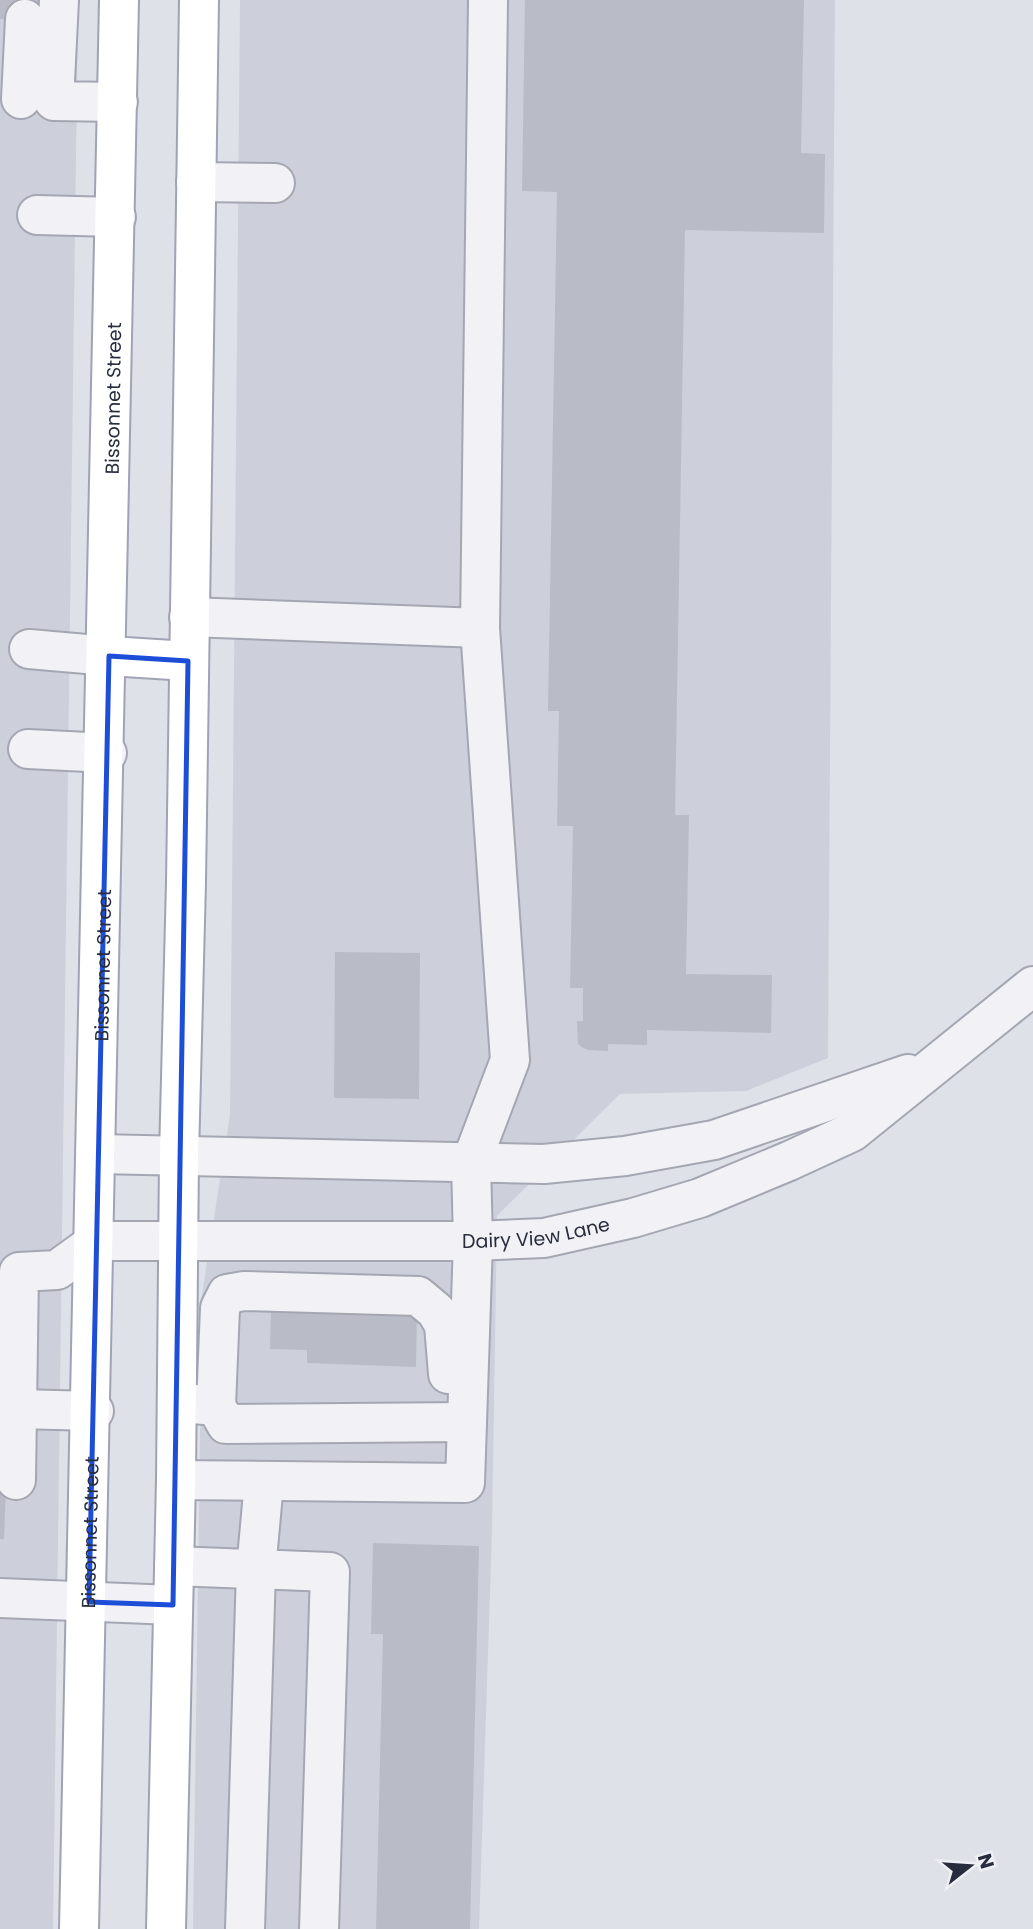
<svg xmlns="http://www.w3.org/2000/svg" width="1033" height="1929" font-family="Poppins,sans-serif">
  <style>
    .built { fill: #cdd0da }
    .building { fill: #b9bcc7 }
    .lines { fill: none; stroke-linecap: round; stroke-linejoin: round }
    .minor-casing { stroke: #a4a7b2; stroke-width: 42 }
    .major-casing { stroke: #9fa3b3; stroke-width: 42 }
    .minor { stroke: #f2f2f6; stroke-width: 38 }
    .major { stroke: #fff; stroke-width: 38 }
    .marked { fill: none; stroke: #1d4ed8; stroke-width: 5; stroke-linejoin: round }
    .labels { text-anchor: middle; stroke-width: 7; stroke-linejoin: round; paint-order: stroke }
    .street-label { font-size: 19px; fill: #282d3e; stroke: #eef0f5 }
  </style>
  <rect width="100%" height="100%" fill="#dfe1e8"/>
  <g class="built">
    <path d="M 0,0 L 78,0 L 53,1929 L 0,1929 Z"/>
    <path d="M 240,0 L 835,0 L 828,1058 L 746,1091 L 620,1094 L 497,1216 L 492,1532 L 479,1929 L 193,1929 L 202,1295 L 230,1115 Z"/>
  </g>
  <g class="building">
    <path d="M 0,0 L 51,0 L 51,20 L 0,19 Z"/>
    <path d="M 525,0 L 804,0 L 801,153 L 825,154 L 824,233 L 685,230 L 675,815 L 689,815 L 686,974 L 772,975 L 771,1033 L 647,1030 L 647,1045 L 608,1044 L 608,1051 L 588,1050 L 583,1048 L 578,1044 L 577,1021 L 583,1021 L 583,988 L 570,988 L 573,826 L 557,826 L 559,711 L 548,711 L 557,192 L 522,191 Z"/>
    <path d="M 335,952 L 420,953 L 419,1099 L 334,1098 Z"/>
    <path d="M 271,1307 L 417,1313 L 416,1367 L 307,1363 L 307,1350 L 270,1349 Z"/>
    <path d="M 0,1487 L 6,1487 L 4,1539 L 0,1539 Z"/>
    <path d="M 373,1543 L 479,1546 L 470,1929 L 376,1929 L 383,1634 L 371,1634 Z"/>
  </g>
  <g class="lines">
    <defs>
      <g id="minor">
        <path d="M 59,0 L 54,101 L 118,102"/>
        <path d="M 21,99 L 25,19"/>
        <path d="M 196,182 L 275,183"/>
        <path d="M 37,215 L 116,217"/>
        <path d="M 189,617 L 480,628"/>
        <path d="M 29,649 L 109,656"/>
        <path d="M 28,749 L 107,753"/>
        <path d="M 98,1154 L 544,1164 L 625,1156 L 714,1140 L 908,1074"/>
        <path d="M 193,1404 L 216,1406 L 226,1424 L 467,1422"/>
        <path d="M 216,1406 L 220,1308 L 227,1294 L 244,1291 L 418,1296 L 436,1311 L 444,1325 L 448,1374"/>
        <path d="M 17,1409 L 94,1411"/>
        <path id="s1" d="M 16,1480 L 19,1272 L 57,1270 L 97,1241 L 473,1241 L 544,1238 L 633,1218 L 700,1198 L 789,1161 L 852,1132 L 1033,986"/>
        <path d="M 176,1480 L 465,1483 L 473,1241 L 471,1163 L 510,1060 L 480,628 L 488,0"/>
        <path d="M 174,1566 L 330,1572 L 319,1929"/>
        <path d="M 0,1598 L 173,1605"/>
        <path d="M 245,1929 L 256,1570 L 264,1482"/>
      </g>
      <g id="major">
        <path d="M 109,656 L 188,661"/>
        <path id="s2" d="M 79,1929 C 98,1286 110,643 119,0"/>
        <path d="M 166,1929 L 176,1480 L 179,1156 L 186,882 L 199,0"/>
      </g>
    </defs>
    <use href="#minor" class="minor-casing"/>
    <use href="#major" class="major-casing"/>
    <use href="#minor" class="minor"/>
    <use href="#major" class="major"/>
  </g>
  <path class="marked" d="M 109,656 L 188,661 L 173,1605 L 89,1602 Z"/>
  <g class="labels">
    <g class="street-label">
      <text dy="7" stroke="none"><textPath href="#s2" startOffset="1531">Bissonnet Street</textPath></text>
      <text dy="7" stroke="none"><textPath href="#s2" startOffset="964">Bissonnet Street</textPath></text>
      <text dy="7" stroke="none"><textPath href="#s1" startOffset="735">Dairy View Lane</textPath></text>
      <text dy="7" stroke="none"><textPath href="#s2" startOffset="397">Bissonnet Street</textPath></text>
    </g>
  </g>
  <g transform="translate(970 1866) rotate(73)" stroke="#eef0f5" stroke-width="5" paint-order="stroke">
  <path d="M0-5L12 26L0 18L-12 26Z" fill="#282d3e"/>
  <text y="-10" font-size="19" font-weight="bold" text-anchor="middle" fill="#282d3e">N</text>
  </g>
</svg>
